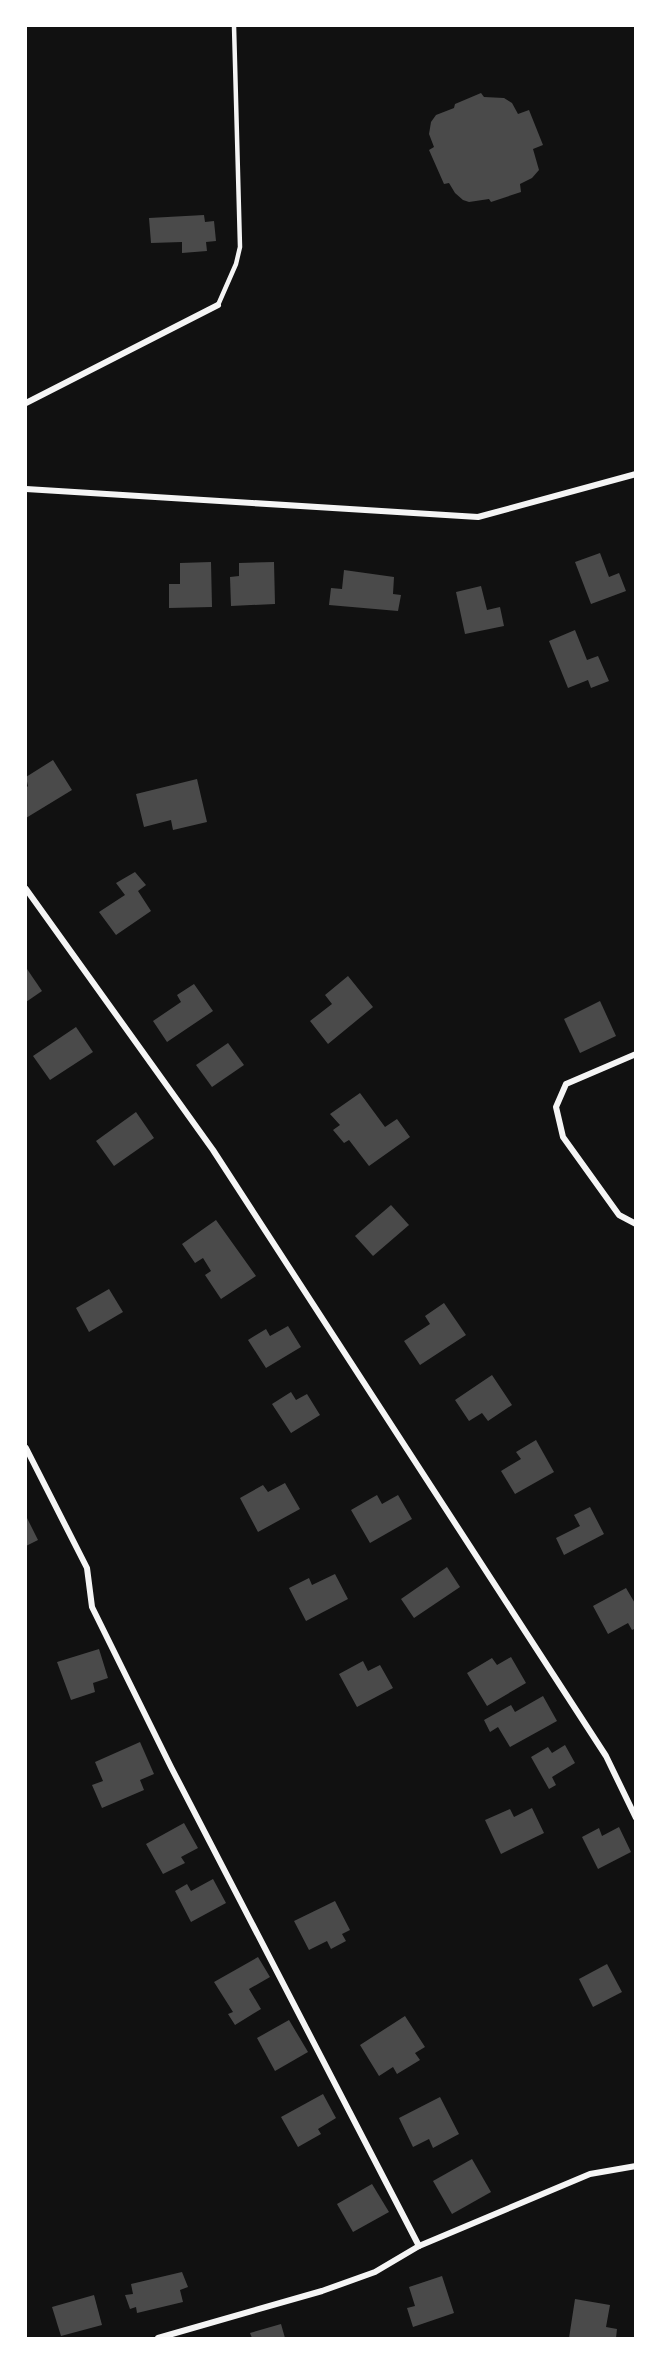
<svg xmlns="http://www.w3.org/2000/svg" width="661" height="2364" font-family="'Source Sans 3',sans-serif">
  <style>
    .building { fill: #4a4a4a }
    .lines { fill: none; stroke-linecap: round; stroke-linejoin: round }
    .service { stroke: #f5f5f5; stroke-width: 4.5 }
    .minor { stroke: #f5f5f5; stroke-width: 6 }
  </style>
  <rect width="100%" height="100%" fill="#111"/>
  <g class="building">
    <path d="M 481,93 L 484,97 L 504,98 L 512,103 L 518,114 L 529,110 L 543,145 L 533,149 L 539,170 L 532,178 L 520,184 L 521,192 L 491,202 L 489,199 L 469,202 L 463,200 L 455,193 L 449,183 L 444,184 L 429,150 L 434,147 L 429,134 L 431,122 L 436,115 L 454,108 L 455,104 Z"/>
    <path d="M 204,215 L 205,222 L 214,221 L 216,241 L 206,242 L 207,251 L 182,253 L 182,242 L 151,243 L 149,218 Z"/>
    <path d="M 600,553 L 609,577 L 619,573 L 626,591 L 591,604 L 575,562 Z"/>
    <path d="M 211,562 L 212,607 L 169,608 L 169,584 L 180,584 L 180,563 Z"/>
    <path d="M 274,562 L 275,604 L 231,606 L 230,577 L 239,576 L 239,563 Z"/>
    <path d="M 344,570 L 394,577 L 393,594 L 401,595 L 398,611 L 329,605 L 331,588 L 342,589 Z"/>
    <path d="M 481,586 L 487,610 L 500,607 L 504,626 L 465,634 L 456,592 Z"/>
    <path d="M 575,630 L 587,660 L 598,656 L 609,681 L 591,688 L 588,680 L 568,688 L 549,641 Z"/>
    <path d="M 53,760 L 72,790 L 26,818 L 26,788 L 28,786 L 26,777 Z"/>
    <path d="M 197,779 L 207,822 L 173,830 L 171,820 L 144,827 L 136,794 Z"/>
    <path d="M 135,872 L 146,885 L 138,891 L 151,911 L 116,935 L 99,912 L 125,895 L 116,883 Z"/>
    <path d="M 27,969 L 42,991 L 26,1002 L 26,971 Z"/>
    <path d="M 348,976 L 373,1007 L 328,1044 L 310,1021 L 332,1004 L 325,995 Z"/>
    <path d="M 194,984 L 213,1011 L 167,1042 L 153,1021 L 181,1002 L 177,995 Z"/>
    <path d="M 600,1001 L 616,1036 L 580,1053 L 564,1019 Z"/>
    <path d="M 76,1027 L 93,1052 L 50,1080 L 33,1056 Z"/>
    <path d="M 228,1043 L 244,1065 L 212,1087 L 196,1065 Z"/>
    <path d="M 360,1093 L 385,1127 L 397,1119 L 410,1137 L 369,1166 L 349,1140 L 344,1143 L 333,1130 L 340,1125 L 330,1114 Z"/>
    <path d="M 136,1112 L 154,1138 L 114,1166 L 96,1141 Z"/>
    <path d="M 391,1205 L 409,1225 L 373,1256 L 355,1236 Z"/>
    <path d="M 216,1220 L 256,1276 L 221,1299 L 205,1275 L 211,1271 L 203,1258 L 195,1263 L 182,1244 Z"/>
    <path d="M 109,1289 L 123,1312 L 89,1332 L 76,1308 Z"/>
    <path d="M 444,1303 L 466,1335 L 420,1365 L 404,1341 L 430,1324 L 425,1316 Z"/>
    <path d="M 288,1326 L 301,1347 L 266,1368 L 248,1340 L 266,1329 L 270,1336 Z"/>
    <path d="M 492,1375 L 512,1405 L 488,1421 L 482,1413 L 469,1421 L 455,1400 Z"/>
    <path d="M 291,1392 L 296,1400 L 307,1394 L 320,1415 L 291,1433 L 272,1404 Z"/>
    <path d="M 536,1440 L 554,1472 L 515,1494 L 501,1471 L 521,1459 L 516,1452 Z"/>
    <path d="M 285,1483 L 300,1509 L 258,1532 L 240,1498 L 263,1485 L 268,1492 Z"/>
    <path d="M 377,1495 L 382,1504 L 398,1495 L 412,1519 L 370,1543 L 351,1510 Z"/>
    <path d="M 590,1507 L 604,1534 L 564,1555 L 556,1538 L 580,1526 L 574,1515 Z"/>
    <path d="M 26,1516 L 38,1540 L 26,1546 Z"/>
    <path d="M 447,1567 L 460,1587 L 414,1618 L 401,1599 Z"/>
    <path d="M 335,1574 L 348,1599 L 306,1621 L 289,1588 L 309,1578 L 312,1585 Z"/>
    <path d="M 626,1588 L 636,1605 L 636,1628 L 632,1630 L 628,1623 L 608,1634 L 593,1606 Z"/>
    <path d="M 99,1649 L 108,1678 L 93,1683 L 95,1692 L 71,1700 L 57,1662 Z"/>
    <path d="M 511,1657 L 526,1683 L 487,1706 L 467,1673 L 492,1658 L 497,1665 Z"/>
    <path d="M 363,1661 L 368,1671 L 380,1665 L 393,1688 L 357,1707 L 339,1674 Z"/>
    <path d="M 543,1696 L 557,1721 L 510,1747 L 498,1727 L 490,1732 L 484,1720 L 511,1705 L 515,1712 Z"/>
    <path d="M 140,1742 L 154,1774 L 140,1780 L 144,1790 L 102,1808 L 92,1785 L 103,1781 L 95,1762 Z"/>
    <path d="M 565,1745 L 575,1763 L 552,1777 L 556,1785 L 549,1789 L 531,1757 L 548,1747 L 552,1753 Z"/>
    <path d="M 532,1808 L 544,1833 L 501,1854 L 485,1820 L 510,1809 L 514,1817 Z"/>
    <path d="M 184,1823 L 198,1848 L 181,1857 L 185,1863 L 163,1874 L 146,1844 Z"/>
    <path d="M 619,1827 L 631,1852 L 598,1869 L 582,1837 L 599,1828 L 602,1836 Z"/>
    <path d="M 213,1879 L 226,1903 L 191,1922 L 175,1891 L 187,1884 L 191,1891 Z"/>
    <path d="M 335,1901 L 350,1930 L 342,1934 L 346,1941 L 331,1949 L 327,1941 L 309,1950 L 294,1921 Z"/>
    <path d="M 258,1957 L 270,1977 L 249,1989 L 261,2009 L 235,2025 L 228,2014 L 233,2012 L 214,1982 Z"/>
    <path d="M 607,1964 L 622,1992 L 593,2007 L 579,1979 Z"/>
    <path d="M 405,2016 L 425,2047 L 415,2053 L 420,2060 L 397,2074 L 393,2067 L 379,2076 L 360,2045 Z"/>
    <path d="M 289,2020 L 308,2052 L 275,2071 L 257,2038 Z"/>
    <path d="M 323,2094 L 336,2118 L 318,2129 L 321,2134 L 298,2147 L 281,2117 Z"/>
    <path d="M 440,2097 L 459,2134 L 433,2148 L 429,2139 L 413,2147 L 399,2118 Z"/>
    <path d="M 472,2159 L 491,2192 L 452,2214 L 433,2181 Z"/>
    <path d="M 372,2184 L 389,2212 L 353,2232 L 337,2204 Z"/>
    <path d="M 182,2272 L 188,2287 L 180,2290 L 183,2302 L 137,2313 L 136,2307 L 130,2309 L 125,2295 L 133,2294 L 131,2284 Z"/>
    <path d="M 442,2276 L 454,2313 L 413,2327 L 407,2308 L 415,2306 L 409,2287 Z"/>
    <path d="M 94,2295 L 102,2325 L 61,2336 L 52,2307 Z"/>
    <path d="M 575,2299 L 610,2305 L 606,2327 L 617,2329 L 616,2338 L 569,2338 Z"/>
    <path d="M 281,2324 L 285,2338 L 252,2338 L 250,2333 Z"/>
  </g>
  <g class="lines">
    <path class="service" d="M 218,305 L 236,264 L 240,247 L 234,26"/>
    <g class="minor">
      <path d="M 26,403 L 218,305"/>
      <path d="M 26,489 L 478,517 L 636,474"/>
      <path d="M 26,889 L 213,1150 L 606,1756 L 636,1818"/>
      <path d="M 636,1054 L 566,1084 L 556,1107 L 563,1137 L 619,1215 L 636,1224"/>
      <path d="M 26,1448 L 87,1568 L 92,1607 L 171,1767 L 419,2246"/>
      <path d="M 158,2338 L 322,2291 L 375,2272 L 419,2246 L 590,2174 L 636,2166"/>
    </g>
  </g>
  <rect width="661" height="2364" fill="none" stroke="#ffffff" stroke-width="54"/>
</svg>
